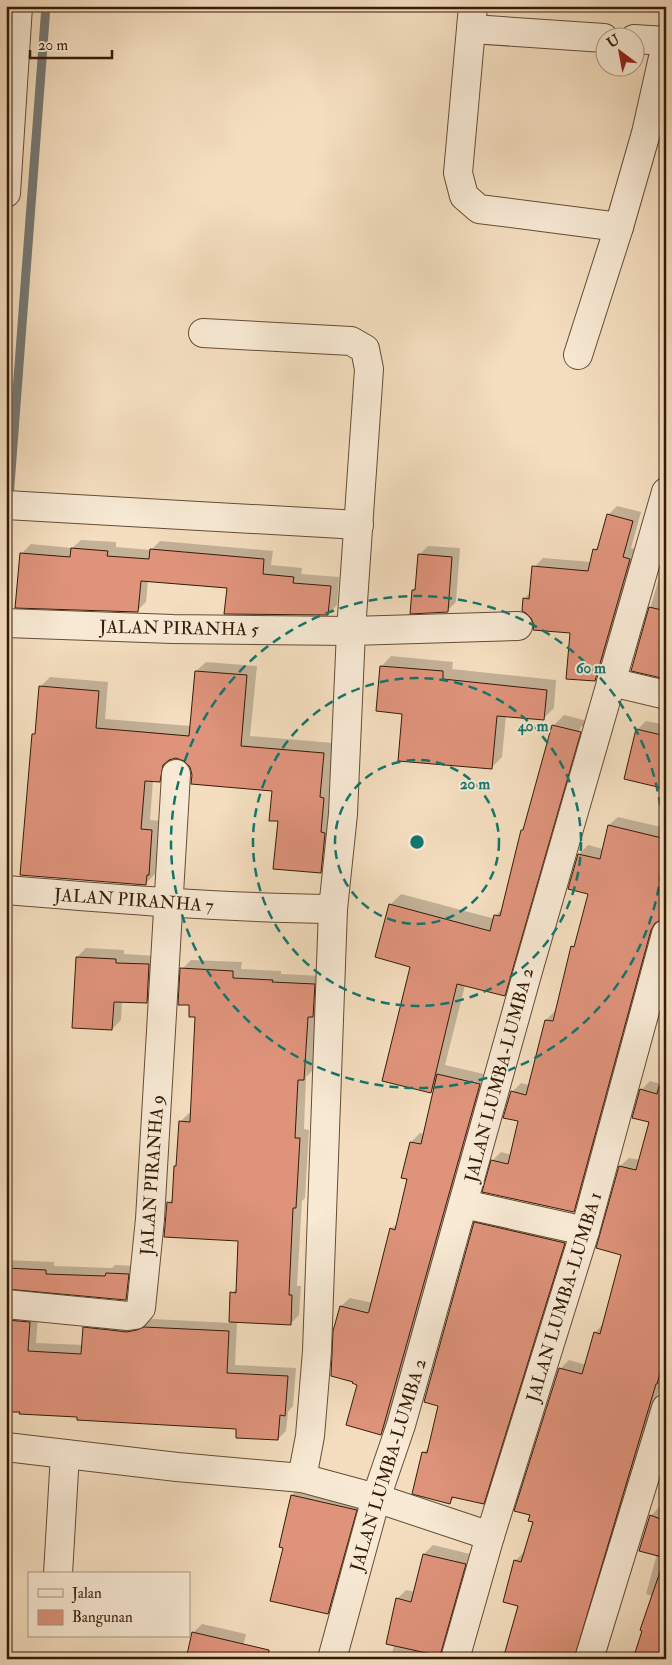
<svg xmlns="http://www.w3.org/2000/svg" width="672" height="1665" font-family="'IM FELL Double Pica',serif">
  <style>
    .shadow { fill: #0003; fill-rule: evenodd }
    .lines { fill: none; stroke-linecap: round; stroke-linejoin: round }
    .stream { stroke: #767a75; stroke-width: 9 }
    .building { fill: #df937b; stroke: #351b08 }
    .minor-casing { stroke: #654c36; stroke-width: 30 }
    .minor { stroke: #f8ead5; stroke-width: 28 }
    .ring { fill: none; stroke: #0f766e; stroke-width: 2.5; stroke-dasharray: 9 6 }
    .labels { text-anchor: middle; stroke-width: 4; stroke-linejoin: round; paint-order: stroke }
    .street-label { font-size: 18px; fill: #351b08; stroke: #f8ead5 }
    .centre { fill: #0f766e; stroke: #f8ead5; stroke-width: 2.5 }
    .ring-label { font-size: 15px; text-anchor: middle; font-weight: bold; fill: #0f766e; stroke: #f8ead5; stroke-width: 4; stroke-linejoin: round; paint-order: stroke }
  </style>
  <rect width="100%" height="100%" fill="#f4debf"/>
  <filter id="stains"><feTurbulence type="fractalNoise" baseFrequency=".004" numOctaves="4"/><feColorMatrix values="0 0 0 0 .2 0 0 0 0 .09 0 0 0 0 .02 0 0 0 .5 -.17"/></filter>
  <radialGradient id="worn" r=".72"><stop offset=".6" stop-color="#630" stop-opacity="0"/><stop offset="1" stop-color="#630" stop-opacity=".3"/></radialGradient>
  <g class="shadow">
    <path d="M 617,506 L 641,512 L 631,548 L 639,550 L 604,671 L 595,680 L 571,632 L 535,625 L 524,599 L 531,591 L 534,567 L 543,558 L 591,562 L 595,550 L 600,544 L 608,515 Z"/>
    <path d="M 81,540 L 116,542 L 116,547 L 151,550 L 160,541 L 273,551 L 271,565 L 302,568 L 301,574 L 339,577 L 337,605 L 328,614 L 228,587 L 148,581 L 146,602 L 137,611 L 22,553 L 31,544 L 72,548 Z"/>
    <path d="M 428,546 L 460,548 L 456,602 L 447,611 L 413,590 L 416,587 L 419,555 Z"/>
    <path d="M 666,564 L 666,678 L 632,670 L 662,568 Z"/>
    <path d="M 391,656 L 453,662 L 452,669 L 556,680 L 554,708 L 544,718 L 506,715 L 502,757 L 492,767 L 404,712 L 381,667 Z"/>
    <path d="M 206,662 L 257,666 L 250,736 L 333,743 L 329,788 L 334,788 L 330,862 L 321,872 L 279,820 L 273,790 L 193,775 L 191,766 L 185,760 L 176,757 L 172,758 L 169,771 L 159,781 L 153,780 L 150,820 L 162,821 L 158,864 L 156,866 L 155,874 L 145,884 L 34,734 L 36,732 L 40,687 L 50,677 L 108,682 L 105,719 L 191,726 L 196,671 Z"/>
    <path d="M 564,715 L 591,722 L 515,983 L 505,994 L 465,985 L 445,1065 L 488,1075 L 390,1425 L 381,1433 L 358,1384 L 341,1306 L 350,1298 L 373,1303 L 391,1229 L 398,1223 L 408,1178 L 403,1177 L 411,1142 L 420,1133 L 424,1134 L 435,1087 L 431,1091 L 411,966 L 390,905 L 401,894 L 495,919 L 496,915 L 504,907 L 522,830 L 526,827 L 554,725 ZM 581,726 L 583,727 L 510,983 L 507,983 Z"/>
    <path d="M 646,721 L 666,725 L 666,788 L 637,730 Z"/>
    <path d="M 618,817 L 665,828 L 666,823 L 666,918 L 659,920 L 582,1202 L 573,1211 L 492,1161 L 501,1152 L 512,1155 L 520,1120 L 512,1092 L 521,1083 L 529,1085 L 546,1020 L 555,1011 L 557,1012 L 572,947 L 576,944 L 589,893 L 570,888 L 579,854 L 588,845 L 603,849 L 609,825 Z"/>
    <path d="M 86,948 L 124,950 L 124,954 L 158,956 L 155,993 L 146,1002 L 122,1001 L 121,1020 L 112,1029 L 77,957 Z"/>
    <path d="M 191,960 L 242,962 L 241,969 L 281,971 L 281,974 L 323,976 L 316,1013 L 313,1070 L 306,1077 L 304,1129 L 309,1130 L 305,1198 L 302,1201 L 297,1286 L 301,1286 L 299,1315 L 290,1324 L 237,1321 L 235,1365 L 296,1368 L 293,1406 L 288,1412 L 286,1431 L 278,1439 L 237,1428 L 6,1411 L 6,1309 L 38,1314 L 36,1343 L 83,1345 L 84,1328 L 93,1319 L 136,1324 L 147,1322 L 153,1319 L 230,1323 L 232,1293 L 238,1287 L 240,1240 L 168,1203 L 173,1198 L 175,1167 L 178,1164 L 180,1122 L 189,1113 L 192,1113 L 197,1016 L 191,1004 L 182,969 Z"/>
    <path d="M 666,1079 L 666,1374 L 663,1376 L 582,1645 L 586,1659 L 504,1659 L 519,1605 L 515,1561 L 524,1552 L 534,1521 L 560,1369 L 569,1360 L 586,1365 L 595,1333 L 603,1324 L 623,1254 L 620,1166 L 629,1158 L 640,1160 L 651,1121 L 641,1090 L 650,1081 L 664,1085 Z"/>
    <path d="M 484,1214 L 573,1234 L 492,1494 L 483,1503 L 455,1497 L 450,1502 L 423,1453 L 430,1446 L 440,1406 L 475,1223 Z"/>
    <path d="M 6,1260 L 54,1262 L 54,1266 L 112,1268 L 115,1265 L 137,1266 L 134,1290 L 126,1299 L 6,1287 Z"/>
    <path d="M 306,1482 L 369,1497 L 341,1600 L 328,1613 L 292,1495 Z"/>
    <path d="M 659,1507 L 666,1509 L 666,1659 L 653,1596 L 646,1594 L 657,1554 L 651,1516 Z"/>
    <path d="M 433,1545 L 474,1555 L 448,1646 L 439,1655 L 435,1654 L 434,1659 L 391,1659 L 394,1645 L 397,1599 L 406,1590 L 415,1592 L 424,1554 Z"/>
    <path d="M 202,1624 L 246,1634 L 240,1659 L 193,1633 Z"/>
  </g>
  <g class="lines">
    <path class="stream" d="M 6,538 L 46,6"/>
  </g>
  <g class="building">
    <path d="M 607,514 L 633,521 L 623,557 L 630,559 L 595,681 L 566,679 L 570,633 L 533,630 L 534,625 L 531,618 L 526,613 L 522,611 L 523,598 L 529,599 L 532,566 L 588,571 L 593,549 L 597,550 Z"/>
    <path d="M 71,548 L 108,551 L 107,556 L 149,559 L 150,549 L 264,559 L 263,574 L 294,577 L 293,583 L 331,586 L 328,615 L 224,614 L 227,588 L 141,581 L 138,612 L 15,608 L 20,553 L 70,557 Z"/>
    <path d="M 418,554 L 452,557 L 448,612 L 410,614 L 412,590 L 415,590 Z"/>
    <path d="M 649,607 L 666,611 L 666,679 L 631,671 Z"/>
    <path d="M 380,666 L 443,671 L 443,679 L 547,690 L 544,720 L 497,716 L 492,769 L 398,761 L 402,714 L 376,711 Z"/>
    <path d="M 195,671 L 247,675 L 241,746 L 324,753 L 320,797 L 324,798 L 321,832 L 325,833 L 321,873 L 273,869 L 278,821 L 269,821 L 272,791 L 191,784 L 192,775 L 190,767 L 184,761 L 176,758 L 169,760 L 163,765 L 160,782 L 145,781 L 141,829 L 152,830 L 149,875 L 147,875 L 146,885 L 20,875 L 32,734 L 35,734 L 39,686 L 99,691 L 96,728 L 189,736 Z"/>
    <path d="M 552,725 L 581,732 L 505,996 L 457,984 L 431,1093 L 382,1081 L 410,967 L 375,957 L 389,904 L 490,931 L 494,915 L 500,916 L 521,830 L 523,830 Z"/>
    <path d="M 636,729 L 666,736 L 666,789 L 624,779 Z"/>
    <path d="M 608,825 L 666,839 L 666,912 L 664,919 L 655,923 L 651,930 L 574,1212 L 482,1192 L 491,1160 L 508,1164 L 518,1121 L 503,1118 L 511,1091 L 526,1095 L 545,1020 L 553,1021 L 571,946 L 574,947 L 588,894 L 568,889 L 578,854 L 600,859 Z"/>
    <path d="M 76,957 L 116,959 L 116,963 L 149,964 L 147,1003 L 114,1002 L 112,1030 L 72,1028 Z"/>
    <path d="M 180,968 L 233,971 L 233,978 L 273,980 L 272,982 L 315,984 L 313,1017 L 308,1017 L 304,1080 L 298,1080 L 295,1138 L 300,1138 L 296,1208 L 293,1208 L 289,1295 L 292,1295 L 291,1325 L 229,1322 L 230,1292 L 236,1293 L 238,1241 L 164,1237 L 167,1202 L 172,1203 L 174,1166 L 176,1166 L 179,1121 L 190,1122 L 195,1017 L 189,1017 L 189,1005 L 178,1005 Z"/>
    <path d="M 437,1074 L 480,1084 L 381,1435 L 346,1425 L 357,1385 L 352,1383 L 353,1382 L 331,1376 L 333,1331 L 340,1306 L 368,1313 L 369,1311 L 390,1228 L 395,1230 L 407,1179 L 401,1178 L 410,1142 L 421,1144 Z"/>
    <path d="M 659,1086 L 666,1086 L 666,1352 L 657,1384 L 656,1384 L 574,1659 L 503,1659 L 518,1606 L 503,1602 L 514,1560 L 521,1562 L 533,1522 L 528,1521 L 530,1515 L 514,1511 L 559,1368 L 582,1374 L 594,1332 L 600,1334 L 621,1255 L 596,1248 L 619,1166 L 636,1170 L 649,1122 L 632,1118 L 640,1089 L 657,1094 Z"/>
    <path d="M 474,1222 L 565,1243 L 484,1504 L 452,1497 L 450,1504 L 412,1494 L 422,1452 L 427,1453 L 438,1406 L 424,1402 Z"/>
    <path d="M 6,1268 L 46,1270 L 46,1274 L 105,1276 L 106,1273 L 129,1274 L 126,1300 L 6,1289 Z"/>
    <path d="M 6,1320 L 30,1322 L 28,1351 L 81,1354 L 83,1327 L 127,1332 L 137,1330 L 144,1327 L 229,1331 L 227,1373 L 288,1376 L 285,1416 L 280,1415 L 278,1440 L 236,1438 L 236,1429 L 77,1420 L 77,1417 L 19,1414 L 20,1412 L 6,1412 Z"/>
    <path d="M 291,1495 L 357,1510 L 328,1614 L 270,1601 L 283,1548 L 279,1547 Z"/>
    <path d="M 650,1515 L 666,1521 L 666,1558 L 639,1551 Z"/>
    <path d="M 423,1554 L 466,1564 L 440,1656 L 386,1644 L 396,1598 L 411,1602 Z"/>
    <path d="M 662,1566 L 666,1566 L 666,1659 L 633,1659 L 642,1631 L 640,1630 Z"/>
    <path d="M 192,1632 L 269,1650 L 268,1659 L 186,1659 Z"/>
  </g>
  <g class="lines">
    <defs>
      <g id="minor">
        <path d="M 473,6 L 458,173 L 464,196 L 479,209 L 619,227"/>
        <path d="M 472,29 L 604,38"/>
        <path d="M 634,39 L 666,41"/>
        <path d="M 6,193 L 18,6"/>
        <path d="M 578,355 L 619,227 L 646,133 L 666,44"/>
        <path d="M 6,505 L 359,525"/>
        <path d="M 6,623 L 173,629 L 351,631 L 518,626"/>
        <path d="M 611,682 L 666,695"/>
        <path d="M 6,890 C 115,899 223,908 333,909 L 343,814 L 351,631 L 369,369 L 365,349 L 351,341 L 203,333"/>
        <path d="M 464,1204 L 585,1231"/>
        <path d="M 6,1304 L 128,1316 L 135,1315 L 141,1308 L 150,1219 L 176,774"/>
        <path d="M 6,1447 L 177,1467 L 302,1478 L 310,1436 L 317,1351 L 333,909"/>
        <path d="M 302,1478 L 376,1498 L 490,1536"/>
        <path d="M 58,1574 L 65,1454"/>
        <path d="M 332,1659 L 376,1498 L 401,1425 L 528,971 L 666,492"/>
        <path d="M 455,1659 L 490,1536 L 585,1231 L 666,934"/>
        <path d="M 589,1659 L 666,1408"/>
      </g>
    </defs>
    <use href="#minor" class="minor-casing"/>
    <use href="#minor" class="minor"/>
  </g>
  <g class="ring">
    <circle cx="417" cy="842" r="82"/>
    <circle cx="417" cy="842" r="164"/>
    <circle cx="417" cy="842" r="246"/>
  </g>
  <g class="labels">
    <g class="street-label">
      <text transform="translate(179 628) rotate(1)" y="6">JALAN PIRANHA 5</text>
      <text transform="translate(134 900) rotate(4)" y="6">JALAN PIRANHA 7</text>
      <text transform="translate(499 1075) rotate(-75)" y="6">JALAN LUMBA-LUMBA 2</text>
      <text transform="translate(152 1175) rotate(-86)" y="6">JALAN PIRANHA 9</text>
      <text transform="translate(564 1297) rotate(-73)" y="6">JALAN LUMBA-LUMBA 1</text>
      <text transform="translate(388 1465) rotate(-73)" y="6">JALAN LUMBA-LUMBA 2</text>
    </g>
  </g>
  <circle cx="417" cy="842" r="8" class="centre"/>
  <g class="ring-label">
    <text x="591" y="673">60 m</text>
    <text x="533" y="731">40 m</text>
    <text x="475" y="789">20 m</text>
  </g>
  <rect width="672" height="1665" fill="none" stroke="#f4debf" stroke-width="25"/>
  <rect x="8" y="8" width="657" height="1650" fill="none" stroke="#351b08" stroke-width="2.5"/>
  <rect x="12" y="12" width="647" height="1640" fill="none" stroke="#351b08"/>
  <rect x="28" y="1572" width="162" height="65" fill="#f8ead5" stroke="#aa9783"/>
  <rect x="38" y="1589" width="25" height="8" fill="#f8ead5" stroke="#aa9783"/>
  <text x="72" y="1598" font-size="15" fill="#351b08">Jalan</text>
  <rect x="38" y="1610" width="25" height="15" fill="#df937b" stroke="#aa9783"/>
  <text x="72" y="1622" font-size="15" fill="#351b08">Bangunan</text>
  <g transform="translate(620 52) rotate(328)"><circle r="24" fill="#f8ead5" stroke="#aa9783"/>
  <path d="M0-4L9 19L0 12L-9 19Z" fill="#8f2418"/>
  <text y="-8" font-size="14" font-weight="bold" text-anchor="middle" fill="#351b08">U</text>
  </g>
  <path d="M30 50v8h82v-8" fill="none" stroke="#351b08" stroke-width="2.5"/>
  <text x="38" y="50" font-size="15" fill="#351b08" stroke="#f8ead5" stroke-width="4" paint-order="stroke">20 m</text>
  <rect width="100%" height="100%" filter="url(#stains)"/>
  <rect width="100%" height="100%" fill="url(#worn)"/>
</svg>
